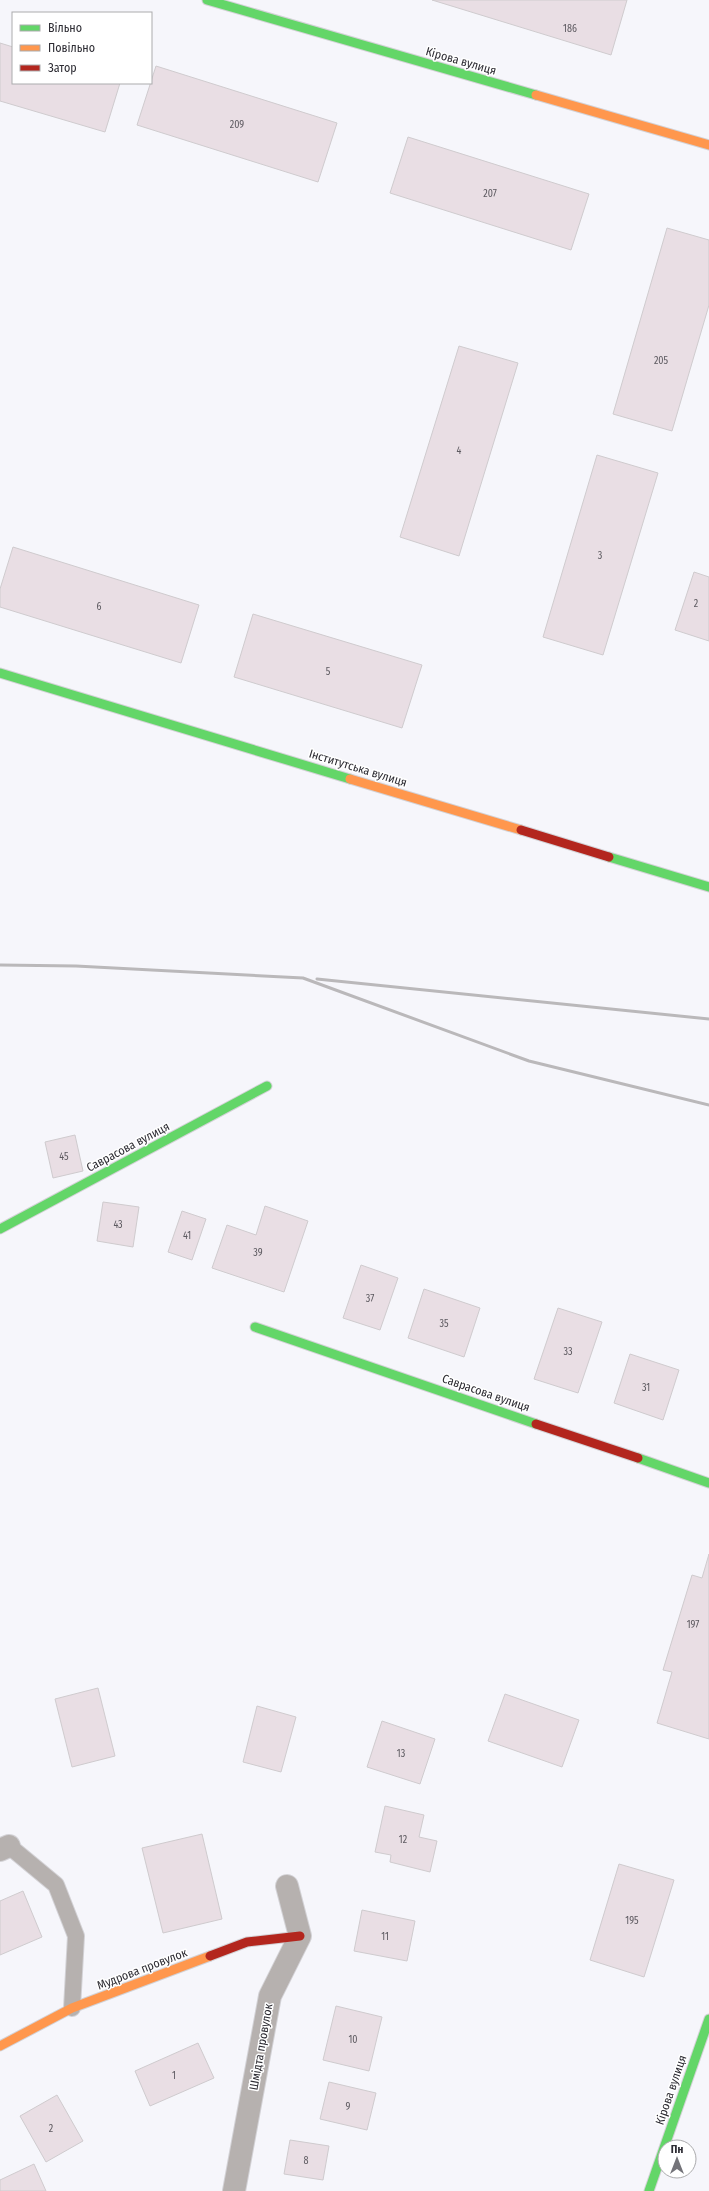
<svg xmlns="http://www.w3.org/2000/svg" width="709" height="2191" font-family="'Fira Sans Condensed',sans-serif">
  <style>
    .building { fill: #e9dee4; stroke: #cfcbce }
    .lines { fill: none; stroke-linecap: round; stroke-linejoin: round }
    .lane-casing { stroke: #d3d2d6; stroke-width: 18 }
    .street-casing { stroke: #d3d2d6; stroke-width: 24 }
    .fast-casing { stroke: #d3d2d6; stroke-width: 11 }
    .slow-casing { stroke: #d3d2d6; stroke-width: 11 }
    .jam-casing { stroke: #d3d2d6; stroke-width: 11 }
    .lane { stroke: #b6b1af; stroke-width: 16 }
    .street { stroke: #b6b1af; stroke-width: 22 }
    .fast { stroke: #63d668; stroke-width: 9 }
    .slow { stroke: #ff974d; stroke-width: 9 }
    .jam { stroke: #b3261e; stroke-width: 9 }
    .rail { stroke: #bab8ba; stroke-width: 3 }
    .labels { text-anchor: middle; stroke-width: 3; stroke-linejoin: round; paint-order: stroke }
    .number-label { font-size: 10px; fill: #5d5a60 }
    .street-label { font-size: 12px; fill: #2d2c33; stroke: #fff }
  </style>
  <rect width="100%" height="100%" fill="#f6f6fb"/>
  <g class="building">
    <path d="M 432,0 L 627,0 L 611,55 Z"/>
    <path d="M 0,43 L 13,47 L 13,83 L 120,83 L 105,132 L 0,101 Z"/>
    <path d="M 156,66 L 337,123 L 318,182 L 137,125 Z"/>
    <path d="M 408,137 L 589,194 L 571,250 L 390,193 Z"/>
    <path d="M 667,228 L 709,240 L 709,305 L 672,431 L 613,414 Z"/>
    <path d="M 459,346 L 518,363 L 459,556 L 400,537 Z"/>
    <path d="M 597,455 L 658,473 L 603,655 L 543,637 Z"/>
    <path d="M 13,547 L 199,605 L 181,663 L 0,607 L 0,589 Z"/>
    <path d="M 694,572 L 709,577 L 709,641 L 675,630 Z"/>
    <path d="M 253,614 L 422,665 L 402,728 L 234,677 Z"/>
    <path d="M 75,1135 L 83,1171 L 53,1178 L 45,1142 Z"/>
    <path d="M 103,1202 L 139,1207 L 133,1247 L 97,1241 Z"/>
    <path d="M 265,1206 L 308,1221 L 284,1292 L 212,1268 L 227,1225 L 256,1235 Z"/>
    <path d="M 182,1211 L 206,1219 L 192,1260 L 168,1252 Z"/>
    <path d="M 361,1265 L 398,1278 L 380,1330 L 343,1318 Z"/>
    <path d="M 424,1289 L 480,1308 L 464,1357 L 408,1338 Z"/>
    <path d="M 558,1308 L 602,1322 L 578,1393 L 534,1379 Z"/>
    <path d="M 630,1354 L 679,1370 L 663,1420 L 614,1403 Z"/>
    <path d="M 709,1554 L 709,1739 L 657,1723 L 672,1672 L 663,1670 L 692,1575 L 702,1578 Z"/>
    <path d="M 98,1688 L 115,1756 L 72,1767 L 55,1699 Z"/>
    <path d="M 505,1694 L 579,1720 L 562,1767 L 488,1741 Z"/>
    <path d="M 257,1706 L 296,1717 L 281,1772 L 243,1762 Z"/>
    <path d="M 382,1721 L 435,1739 L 420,1784 L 367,1767 Z"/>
    <path d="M 385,1806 L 424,1815 L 419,1837 L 437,1841 L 430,1872 L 390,1862 L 391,1855 L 375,1852 Z"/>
    <path d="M 202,1834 L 222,1919 L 163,1933 L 142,1848 Z"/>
    <path d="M 619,1864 L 674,1880 L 644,1977 L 590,1960 Z"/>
    <path d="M 23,1891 L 42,1937 L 0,1955 L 0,1901 Z"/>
    <path d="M 362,1910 L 415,1921 L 407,1961 L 354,1951 Z"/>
    <path d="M 336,2006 L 382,2017 L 369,2071 L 323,2060 Z"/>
    <path d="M 198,2043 L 214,2078 L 150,2106 L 135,2071 Z"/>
    <path d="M 329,2082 L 376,2093 L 367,2130 L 320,2119 Z"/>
    <path d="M 57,2095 L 83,2141 L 46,2162 L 20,2116 Z"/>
    <path d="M 290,2140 L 329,2146 L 323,2180 L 284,2174 Z"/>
    <path d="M 34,2164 L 46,2191 L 0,2191 L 0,2180 Z"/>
  </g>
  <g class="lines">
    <defs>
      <path id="lane" d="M 9,1846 L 56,1885 L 76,1936 L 72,2008"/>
      <g id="street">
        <path d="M 0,1850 L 9,1846"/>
        <path d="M 234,2191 L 270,1996 L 300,1936 L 287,1886"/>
      </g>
      <g id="fast">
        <path d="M 207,0 L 536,95"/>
        <path d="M 0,673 L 350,779"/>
        <path d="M 609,857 L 709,887"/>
        <path d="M 0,1229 L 267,1086"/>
        <path d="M 255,1327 L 536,1424"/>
        <path d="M 638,1458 L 709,1483"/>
        <path d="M 649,2191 L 709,2019"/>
      </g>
      <g id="slow">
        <path d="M 536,95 L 709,145"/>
        <path d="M 350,779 L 521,830"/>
        <path d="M 0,2046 L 72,2008 L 210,1956"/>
      </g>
      <g id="jam">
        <path d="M 521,830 L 609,857"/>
        <path d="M 536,1424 L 638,1458"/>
        <path d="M 210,1956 L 247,1942 L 300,1936"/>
      </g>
    </defs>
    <use href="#lane" class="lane-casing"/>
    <use href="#street" class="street-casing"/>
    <use href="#fast" class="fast-casing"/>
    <use href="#slow" class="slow-casing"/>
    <use href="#jam" class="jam-casing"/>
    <use href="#lane" class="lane"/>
    <use href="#street" class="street"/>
    <use href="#fast" class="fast"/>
    <use href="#slow" class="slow"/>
    <use href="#jam" class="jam"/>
    <g class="rail">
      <path d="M 0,965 L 76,966 L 303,978 L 529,1061 L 709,1105"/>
      <path d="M 317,979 L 709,1019"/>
    </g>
  </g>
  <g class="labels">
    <g class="number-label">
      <text x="570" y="32">186</text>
      <text x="237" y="128">209</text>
      <text x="490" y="197">207</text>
      <text x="661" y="364">205</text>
      <text x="459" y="454">4</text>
      <text x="600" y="559">3</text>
      <text x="696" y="607">2</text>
      <text x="99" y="610">6</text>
      <text x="328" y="675">5</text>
      <text x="64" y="1160">45</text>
      <text x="118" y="1228">43</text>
      <text x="187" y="1239">41</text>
      <text x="258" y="1256">39</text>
      <text x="370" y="1302">37</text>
      <text x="444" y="1327">35</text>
      <text x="568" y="1355">33</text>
      <text x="646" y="1391">31</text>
      <text x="693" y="1628">197</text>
      <text x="401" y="1757">13</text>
      <text x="403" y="1843">12</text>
      <text x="632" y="1924">195</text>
      <text x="385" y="1940">11</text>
      <text x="353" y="2043">10</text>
      <text x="174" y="2079">1</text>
      <text x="348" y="2110">9</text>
      <text x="51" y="2132">2</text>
      <text x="306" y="2164">8</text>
    </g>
    <g class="street-label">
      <text transform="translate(461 61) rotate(16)" y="4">Кірова вулиця</text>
      <text transform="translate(358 768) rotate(17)" y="4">Інститутська вулиця</text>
      <text transform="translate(128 1147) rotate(-28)" y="4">Саврасова вулиця</text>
      <text transform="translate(486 1393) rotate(19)" y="4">Саврасова вулиця</text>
      <text transform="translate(142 1969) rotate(-21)" y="4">Мудрова провулок</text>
      <text transform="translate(261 2047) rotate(-80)" y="4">Шмідта провулок</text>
      <text transform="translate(671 2090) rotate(-71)" y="4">Кірова вулиця</text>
    </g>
  </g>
  <rect x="12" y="12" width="140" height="72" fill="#ffffff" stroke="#ababad"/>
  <rect x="20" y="25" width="20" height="6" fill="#63d668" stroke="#ababad"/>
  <text x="48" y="32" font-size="12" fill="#2d2c33">Вільно</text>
  <rect x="20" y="45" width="20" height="6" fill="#ff974d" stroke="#ababad"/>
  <text x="48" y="52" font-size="12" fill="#2d2c33">Повільно</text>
  <rect x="20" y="65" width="20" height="6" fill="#b3261e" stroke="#ababad"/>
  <text x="48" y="72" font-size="12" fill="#2d2c33">Затор</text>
  <g transform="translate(677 2159)"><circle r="19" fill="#ffffff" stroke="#ababad"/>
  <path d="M0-3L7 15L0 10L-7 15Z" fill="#737379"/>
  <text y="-6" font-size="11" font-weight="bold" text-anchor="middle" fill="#2d2c33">Пн</text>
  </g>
</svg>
